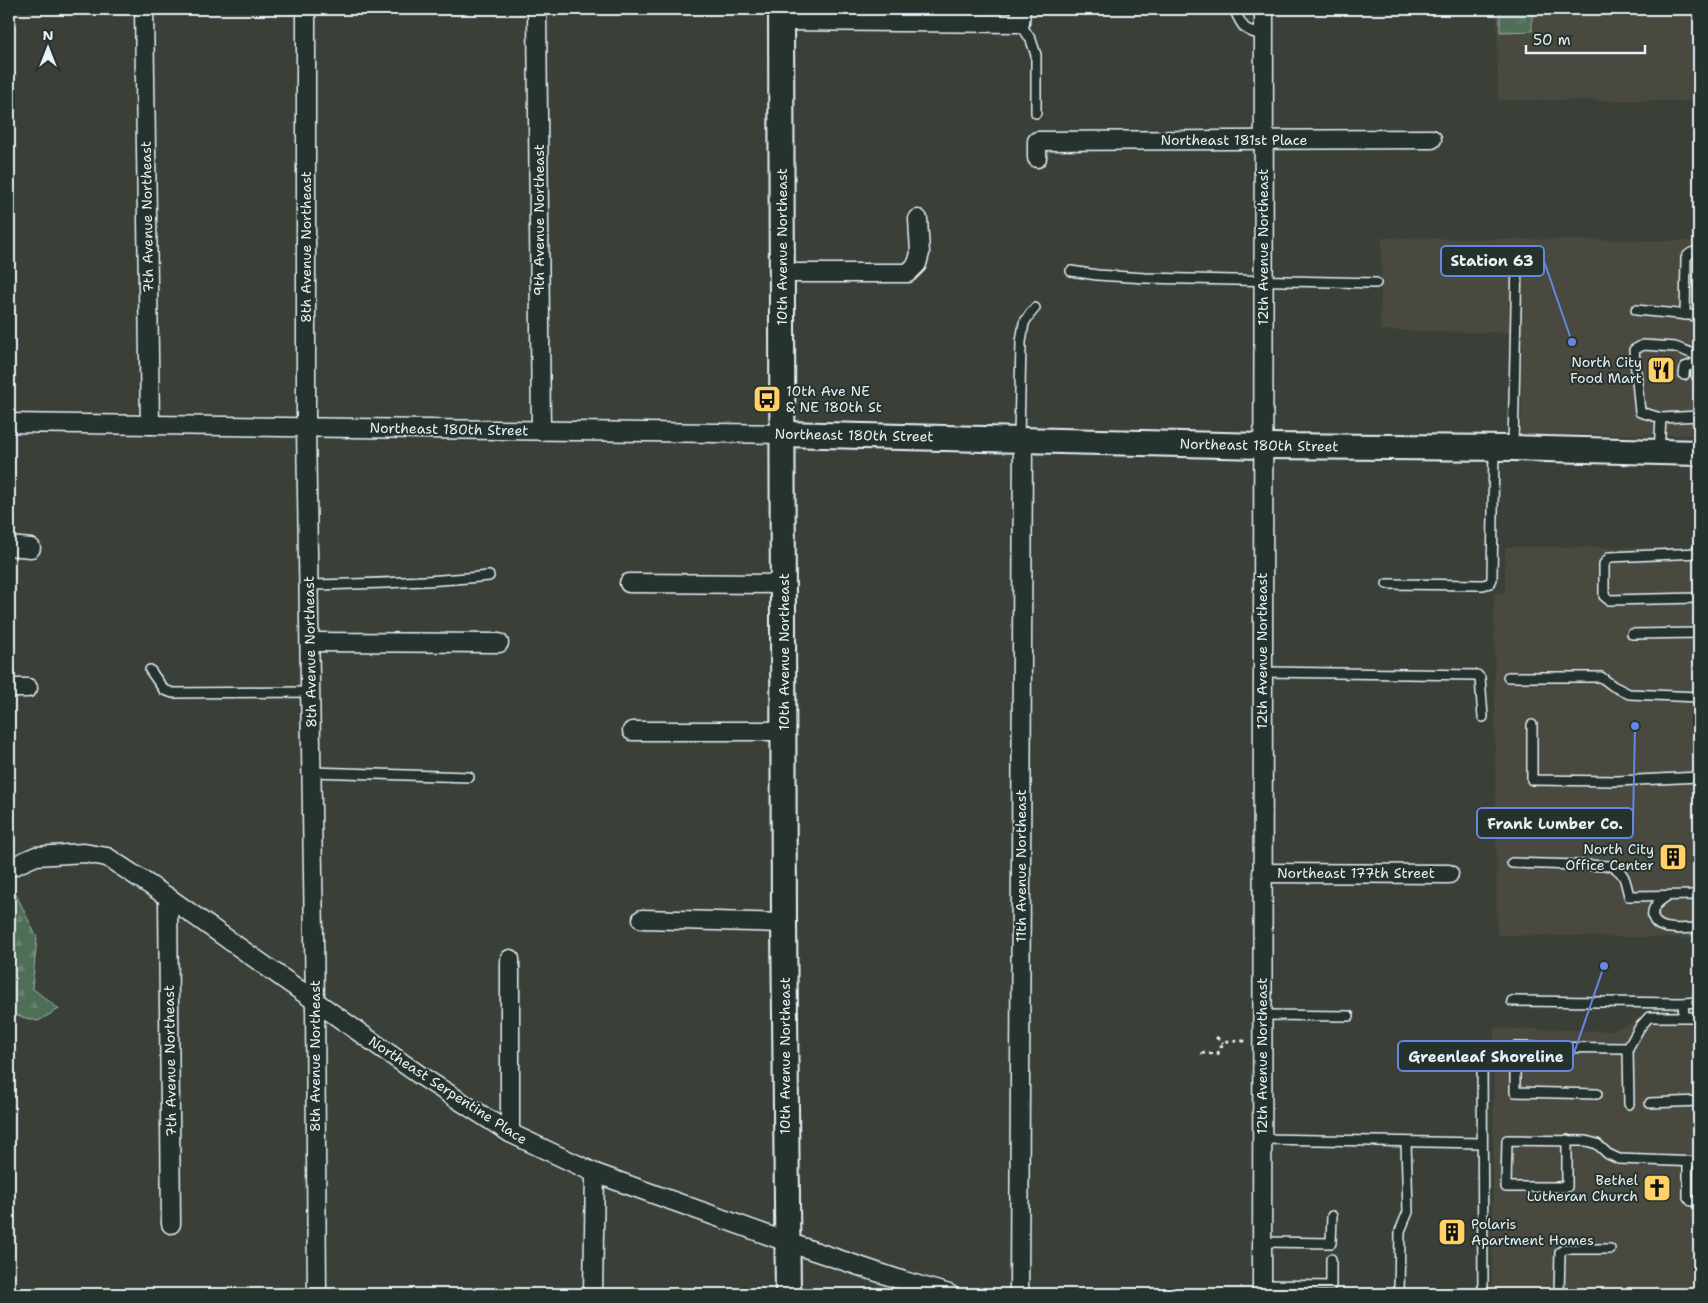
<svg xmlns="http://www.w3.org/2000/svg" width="1708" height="1303" font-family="'Shantell Sans',sans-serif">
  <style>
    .built { fill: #484a3f }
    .grass { fill: url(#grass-tufts); stroke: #9cb0a8 }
    .forest { fill: url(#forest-firs); stroke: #9cb0a8 }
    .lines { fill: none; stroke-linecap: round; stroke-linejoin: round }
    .lane-casing { stroke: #e8f1f8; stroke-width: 12 }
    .street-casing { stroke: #e8f1f8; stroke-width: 21 }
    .secondary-casing { stroke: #e8f1f8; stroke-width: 28 }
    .path { stroke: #e8f1f8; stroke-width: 3; stroke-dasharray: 4 4; stroke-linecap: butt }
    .lane { stroke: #26332d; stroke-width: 9 }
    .street { stroke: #26332d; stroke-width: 18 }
    .secondary { stroke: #26332d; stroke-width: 24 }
    .labels { text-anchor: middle; stroke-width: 4; stroke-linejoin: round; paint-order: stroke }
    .street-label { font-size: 14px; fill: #e8f1f8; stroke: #26332d }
    .poi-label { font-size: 14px; fill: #e8f1f8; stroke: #26332d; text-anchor: end }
    .leader { fill: none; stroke: #6487e3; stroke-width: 2 }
    .callout-dot { fill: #6487e3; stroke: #26332d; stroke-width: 2 }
    .callout { fill: #26332d; stroke: #6487e3; stroke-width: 2 }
    .callout-label { font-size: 15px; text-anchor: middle; font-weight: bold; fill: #e8f1f8 }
  </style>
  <defs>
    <pattern id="grass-tufts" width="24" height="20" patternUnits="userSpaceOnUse" patternTransform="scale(1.25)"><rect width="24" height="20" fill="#506e57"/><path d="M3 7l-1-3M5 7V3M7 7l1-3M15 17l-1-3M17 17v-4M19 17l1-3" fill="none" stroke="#698370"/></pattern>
    <pattern id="forest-firs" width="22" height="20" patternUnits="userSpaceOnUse" patternTransform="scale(1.25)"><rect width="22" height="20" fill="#506e57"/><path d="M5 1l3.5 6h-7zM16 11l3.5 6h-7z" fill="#698370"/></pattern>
  </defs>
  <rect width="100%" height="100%" fill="#3a4038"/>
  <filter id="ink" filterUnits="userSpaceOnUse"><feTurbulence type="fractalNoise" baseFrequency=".02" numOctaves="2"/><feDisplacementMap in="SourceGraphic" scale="10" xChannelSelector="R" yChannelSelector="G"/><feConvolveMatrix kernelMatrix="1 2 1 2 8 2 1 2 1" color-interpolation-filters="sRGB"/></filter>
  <g filter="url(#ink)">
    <g class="built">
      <path d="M 1497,9 L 1699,9 L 1699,101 L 1498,100 Z"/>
      <path d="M 1382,238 L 1699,241 L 1699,430 L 1692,435 L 1521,434 L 1522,333 L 1380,330 Z"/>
      <path d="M 1505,547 L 1699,548 L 1699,938 L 1497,935 L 1494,593 L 1505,593 Z"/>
      <path d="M 1652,1009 L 1699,1009 L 1699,1294 L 1492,1294 L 1494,1028 L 1609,1031 L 1631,1024 Z"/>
    </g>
    <path class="grass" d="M 1500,9 L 1532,9 L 1532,31 L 1500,32 Z"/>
    <path class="forest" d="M 12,886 L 37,938 L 32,988 L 59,1009 L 38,1021 L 9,1014 L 9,890 Z"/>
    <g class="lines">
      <defs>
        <g id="lane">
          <path d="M 1234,9 C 1243,28 1243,30 1264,36"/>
          <path d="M 1020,23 L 1031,40 L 1036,55 L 1036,113"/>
          <path d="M 1071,271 L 1097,275 L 1145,278 L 1376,283"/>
          <path d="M 1636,310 L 1699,316"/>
          <path d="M 1685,315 L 1686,258 C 1690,252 1693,252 1699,252"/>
          <path d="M 1684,375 L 1685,367 L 1696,363"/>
          <path d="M 1696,375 L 1696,358"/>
          <path d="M 1661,418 L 1699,416"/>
          <path d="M 1019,438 L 1021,342 L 1024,323 L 1030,314 L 1035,308"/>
          <path d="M 1513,448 L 1517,259"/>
          <path d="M 1659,452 L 1661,418 L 1640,412 L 1634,350 L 1643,345 L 1675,347 L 1699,356"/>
          <path d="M 1699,553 L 1610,557 L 1604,564 L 1604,596 L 1609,600 L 1699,598"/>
          <path d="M 1387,584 L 1483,585 L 1490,583 L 1492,579 L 1494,448"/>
          <path d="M 309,585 C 369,584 429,582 489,576"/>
          <path d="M 1632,634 L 1699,633"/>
          <path d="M 150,670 L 164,690 L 173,693 L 311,692"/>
          <path d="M 1262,672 L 1477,675 L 1480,678 L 1483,717"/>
          <path d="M 1508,677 L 1601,677 L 1613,686 L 1629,694 L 1699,697"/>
          <path d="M 1532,725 L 1532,780 L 1617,781 L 1699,777"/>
          <path d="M 312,772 L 469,777"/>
          <path d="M 1512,863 L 1612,866 C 1626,874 1625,881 1629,896 L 1699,895"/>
          <path d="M 1667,896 C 1660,901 1651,906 1653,917 C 1657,933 1687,928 1699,928"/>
          <path d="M 1512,1001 L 1683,1003 L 1684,1016"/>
          <path d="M 1683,1003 L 1699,1002"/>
          <path d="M 1262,1015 L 1349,1016"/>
          <path d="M 1482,1048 L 1483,1294"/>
          <path d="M 1628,1048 L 1629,1104"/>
          <path d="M 1597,1094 L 1515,1092 L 1515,1047 L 1628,1048 L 1640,1027 L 1649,1017 L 1699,1017"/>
          <path d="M 1650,1103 L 1699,1101"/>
          <path d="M 1262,1139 L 1482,1143"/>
          <path d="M 1567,1140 L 1567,1187 L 1506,1187 L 1507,1140 L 1586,1141 L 1597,1144 L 1608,1154 L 1619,1159 L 1699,1162"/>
          <path d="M 1688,1161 L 1688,1197 L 1691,1201 L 1699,1201"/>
          <path d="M 1262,1242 L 1331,1243 L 1332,1216"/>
          <path d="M 1262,1285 L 1331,1286 L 1331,1259"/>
          <path d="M 1399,1294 L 1400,1231 L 1408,1212 L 1406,1142"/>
          <path d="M 1559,1294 L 1560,1252 L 1565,1249 L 1610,1249"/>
        </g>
        <g id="street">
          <path d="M 144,9 L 150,425"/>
          <path d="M 306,9 L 306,427 L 315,1002 L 317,1294"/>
          <path d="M 537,9 L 541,431"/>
          <path d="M 781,21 L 1020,23 L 1021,9"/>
          <path d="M 1037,158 L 1037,141 L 1432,139"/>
          <path d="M 782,273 L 908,273 L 917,264 L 920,253 L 918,219"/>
          <path d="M 9,423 L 783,434"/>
          <path d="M 9,546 L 31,548"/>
          <path d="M 629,583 L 783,584"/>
          <path d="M 310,642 L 499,643"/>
          <path d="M 9,688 L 28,688"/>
          <path d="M 632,731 L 784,731"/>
          <path d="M 9,868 L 36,856 L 84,853 L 107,857 L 168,897 L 421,1076 L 510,1133 L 595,1173 L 787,1242 L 904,1281 L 949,1294"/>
          <path d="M 1262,873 L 1449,874"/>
          <path d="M 168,897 L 171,1224"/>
          <path d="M 642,919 L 784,923"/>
          <path d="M 510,1133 L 510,959"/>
          <path d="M 593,1294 L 595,1173"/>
          <path d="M 1019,1294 L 1023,439"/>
          <path d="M 1262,1294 L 1264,9"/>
        </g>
        <g id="secondary">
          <path d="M 781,9 L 784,923 L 788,1294"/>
          <path d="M 783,434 L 1262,446 L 1513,448 L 1699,453"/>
        </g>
      </defs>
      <use href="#lane" class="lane-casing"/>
      <use href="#street" class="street-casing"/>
      <use href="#secondary" class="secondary-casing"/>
      <g class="path">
        <path d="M 1216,1037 L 1223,1043"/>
        <path d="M 1201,1053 L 1218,1054 L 1219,1048 L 1227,1041 L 1247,1041"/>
      </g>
      <use href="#lane" class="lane"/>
      <use href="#street" class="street"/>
      <use href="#secondary" class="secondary"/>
    </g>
  </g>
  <defs>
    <symbol id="restaurant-square" viewBox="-11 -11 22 22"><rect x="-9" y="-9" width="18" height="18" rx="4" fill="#ffd166" stroke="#26332d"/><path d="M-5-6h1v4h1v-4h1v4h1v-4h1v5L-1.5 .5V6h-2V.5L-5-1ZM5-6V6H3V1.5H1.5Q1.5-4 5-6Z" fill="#111"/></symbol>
    <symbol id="bus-square" viewBox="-11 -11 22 22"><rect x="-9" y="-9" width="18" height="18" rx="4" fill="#ffd166" stroke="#26332d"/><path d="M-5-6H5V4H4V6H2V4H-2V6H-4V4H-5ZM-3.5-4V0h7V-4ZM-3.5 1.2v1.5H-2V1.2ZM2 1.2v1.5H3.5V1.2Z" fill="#111"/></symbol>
    <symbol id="building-square" viewBox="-11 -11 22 22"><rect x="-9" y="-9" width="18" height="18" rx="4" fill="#ffd166" stroke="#26332d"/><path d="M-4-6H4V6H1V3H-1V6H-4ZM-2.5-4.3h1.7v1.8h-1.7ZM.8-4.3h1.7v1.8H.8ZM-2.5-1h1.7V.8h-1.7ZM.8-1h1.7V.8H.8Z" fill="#111"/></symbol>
    <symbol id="church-square" viewBox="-11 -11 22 22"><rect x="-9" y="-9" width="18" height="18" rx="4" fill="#ffd166" stroke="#26332d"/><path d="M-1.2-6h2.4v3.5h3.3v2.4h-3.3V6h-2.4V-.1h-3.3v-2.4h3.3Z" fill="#111"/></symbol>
  </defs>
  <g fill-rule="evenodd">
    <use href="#restaurant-square" x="1645" y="354" width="32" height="32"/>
    <use href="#bus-square" x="751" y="383" width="32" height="32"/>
    <use href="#building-square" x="1657" y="841" width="32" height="32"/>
    <use href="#church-square" x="1641" y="1172" width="32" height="32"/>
    <use href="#building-square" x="1436" y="1216" width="32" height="32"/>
  </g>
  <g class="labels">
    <g class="street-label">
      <text x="1234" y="145">Northeast 181st Place</text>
      <text transform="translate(147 217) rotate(-91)" y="5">7th Avenue Northeast</text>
      <text transform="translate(539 220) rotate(-90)" y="5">9th Avenue Northeast</text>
      <text transform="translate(306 247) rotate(-90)" y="5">8th Avenue Northeast</text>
      <text transform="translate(782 247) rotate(-90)" y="5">10th Avenue Northeast</text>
      <text transform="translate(1263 247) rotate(-90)" y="5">12th Avenue Northeast</text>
      <text transform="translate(449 429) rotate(1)" y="5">Northeast 180th Street</text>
      <text transform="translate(854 435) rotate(1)" y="5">Northeast 180th Street</text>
      <text transform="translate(1259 445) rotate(1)" y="5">Northeast 180th Street</text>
      <text transform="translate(1262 651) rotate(-90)" y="5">12th Avenue Northeast</text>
      <text transform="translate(310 652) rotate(-91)" y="5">8th Avenue Northeast</text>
      <text transform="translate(784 652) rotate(-90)" y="5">10th Avenue Northeast</text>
      <text transform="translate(1021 866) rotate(-90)" y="5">11th Avenue Northeast</text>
      <text x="1356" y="878">Northeast 177th Street</text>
      <text transform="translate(315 1056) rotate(-90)" y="5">8th Avenue Northeast</text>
      <text transform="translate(785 1056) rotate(-90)" y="5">10th Avenue Northeast</text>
      <text transform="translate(1262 1056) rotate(-90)" y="5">12th Avenue Northeast</text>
      <text transform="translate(170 1061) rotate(-91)" y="5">7th Avenue Northeast</text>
      <text transform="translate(448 1090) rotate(33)" y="5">Northeast Serpentine Place</text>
    </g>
    <g class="poi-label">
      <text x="1642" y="367">North City<tspan x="1642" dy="16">Food Mart</tspan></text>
      <text x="786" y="396" text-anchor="start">10th Ave NE<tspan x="786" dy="16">&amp; NE 180th St</tspan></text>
      <text x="1654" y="854">North City<tspan x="1654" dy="16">Office Center</tspan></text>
      <text x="1638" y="1185">Bethel<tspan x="1638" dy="16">Lutheran Church</tspan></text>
      <text x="1471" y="1229" text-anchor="start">Polaris<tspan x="1471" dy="16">Apartment Homes</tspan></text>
    </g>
  </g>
  <path class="leader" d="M1572 342L1544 261M1635 726L1633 823M1604 966L1573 1056"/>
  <g class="callout-dot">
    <circle cx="1572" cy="342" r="5"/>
    <circle cx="1635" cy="726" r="5"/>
    <circle cx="1604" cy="966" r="5"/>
  </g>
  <g class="callout">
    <rect x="1441" y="246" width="103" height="30" rx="5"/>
    <rect x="1477" y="808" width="156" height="30" rx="5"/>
    <rect x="1398" y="1041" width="175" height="30" rx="5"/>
  </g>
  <g class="callout-label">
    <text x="1492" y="266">Station 63</text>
    <text x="1555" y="829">Frank Lumber Co.</text>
    <text x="1486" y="1062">Greenleaf Shoreline</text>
  </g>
  <rect width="1708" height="1303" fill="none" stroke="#26332d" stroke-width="30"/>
  <rect x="15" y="15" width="1678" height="1273" fill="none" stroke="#e8f1f8" stroke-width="2" filter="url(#ink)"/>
  <g transform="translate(48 48)" stroke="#26332d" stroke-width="4" paint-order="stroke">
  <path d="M0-4L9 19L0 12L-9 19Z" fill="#e8f1f8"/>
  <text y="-8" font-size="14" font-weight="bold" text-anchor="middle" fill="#e8f1f8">N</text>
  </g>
  <path d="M1526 45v8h119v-8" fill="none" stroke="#e8f1f8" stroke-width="2.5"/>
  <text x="1533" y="45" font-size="15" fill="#e8f1f8" stroke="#26332d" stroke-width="4" paint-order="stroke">50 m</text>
</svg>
